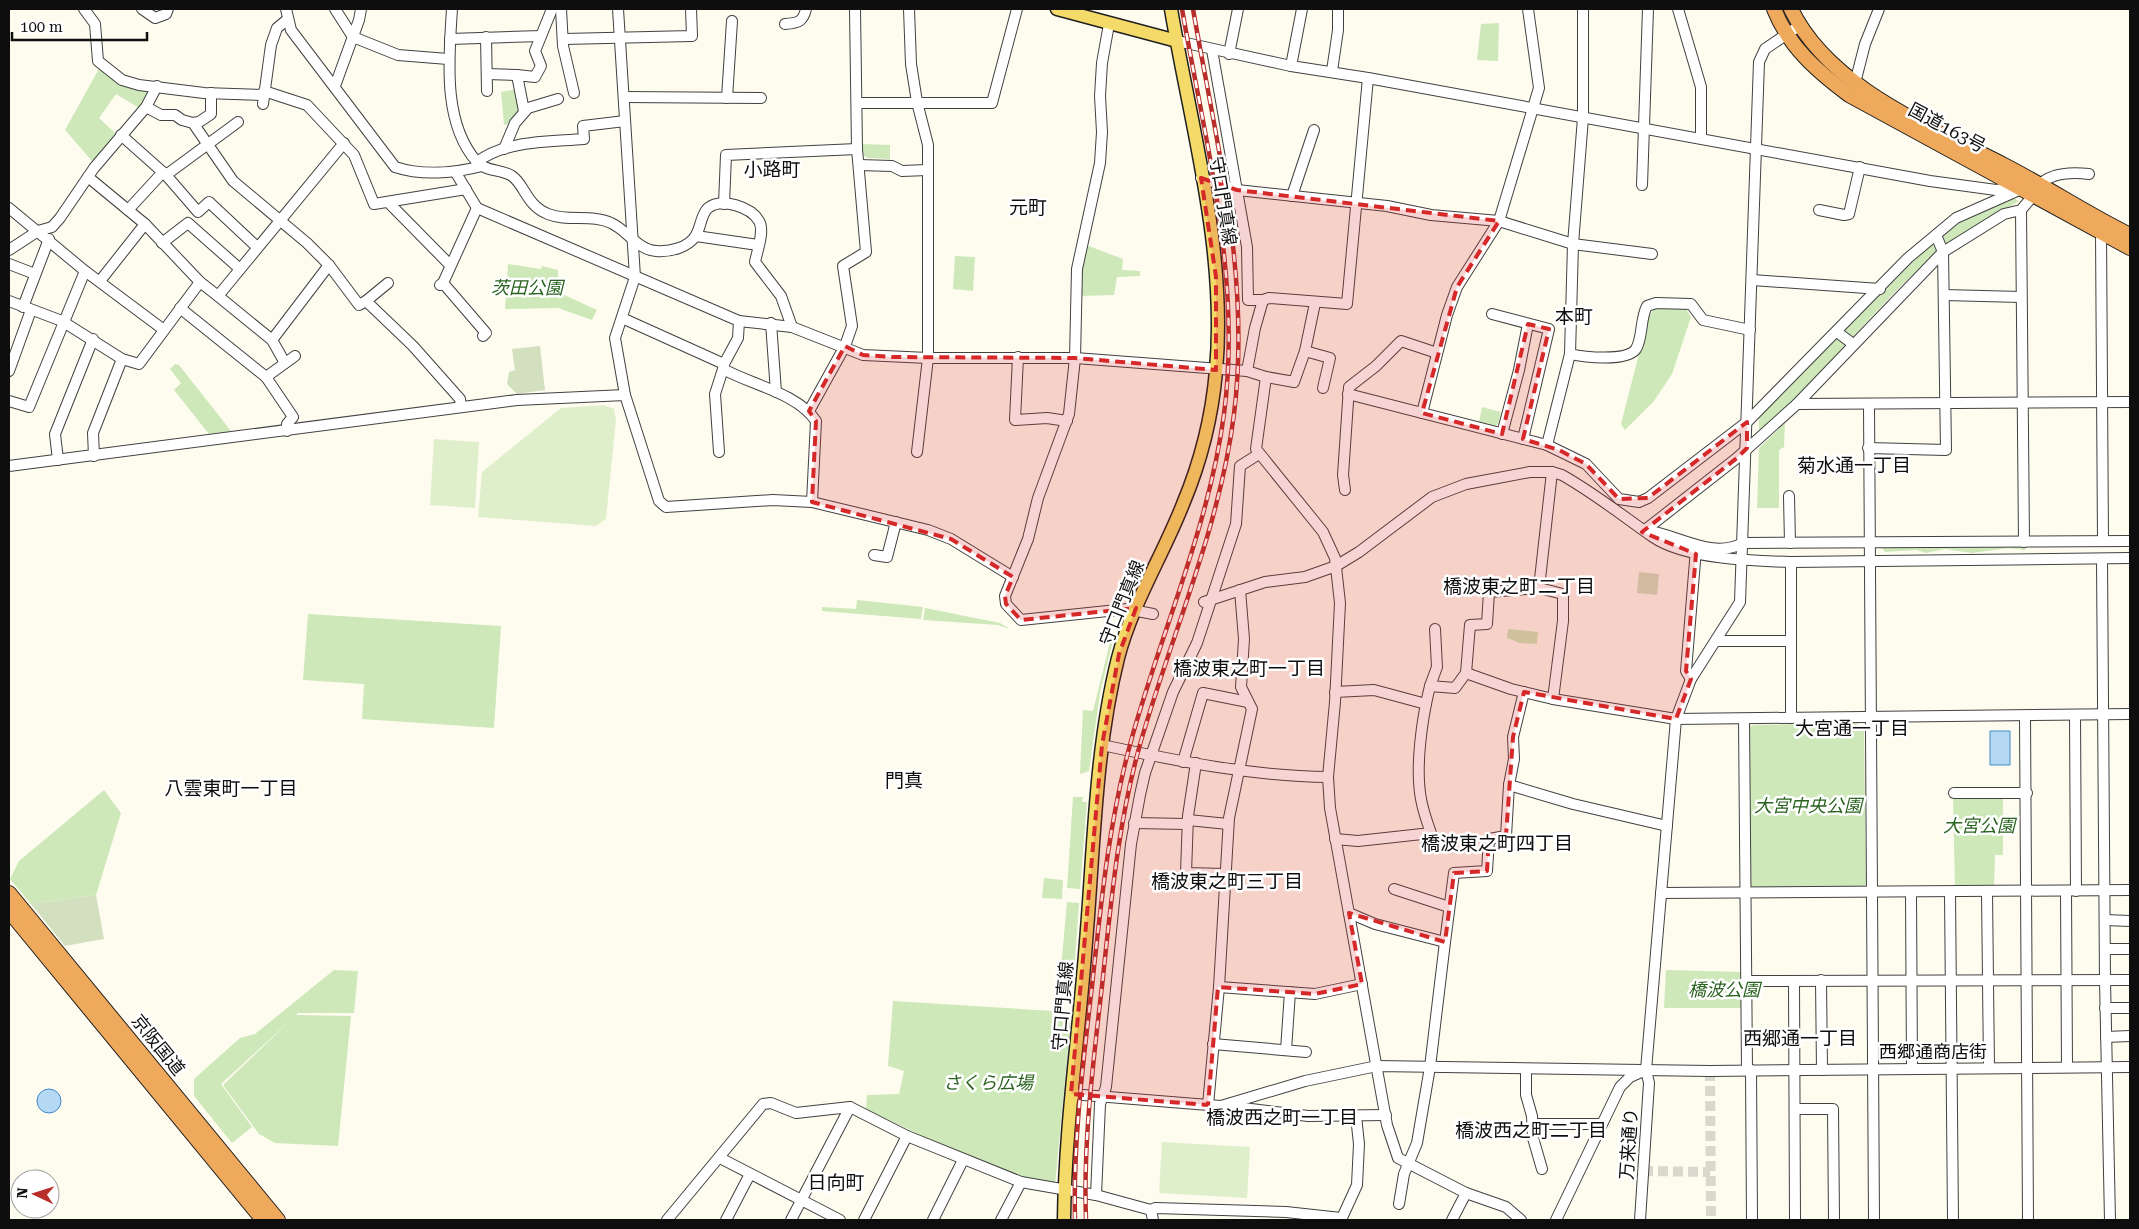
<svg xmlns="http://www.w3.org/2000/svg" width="2139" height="1229" font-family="'Roboto Serif','Noto Sans JP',serif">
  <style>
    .green { fill: #cee8b9 }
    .cemetery { fill: #d3e0c0 }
    .pitch { fill: #e0efcb }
    .water { fill: #b5d8f4; stroke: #3f89c9 }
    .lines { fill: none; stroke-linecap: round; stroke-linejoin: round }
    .minor-tunnel { stroke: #dad8cd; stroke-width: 10; stroke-dasharray: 10 5; stroke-linecap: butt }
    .minor-casing { stroke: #414141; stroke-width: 12 }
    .major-casing { stroke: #1f1f1f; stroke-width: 15 }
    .highway-casing { stroke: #1f1f1f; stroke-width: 16 }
    .minor { stroke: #fff; stroke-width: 10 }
    .major { stroke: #f4db69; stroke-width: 12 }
    .highway { stroke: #efa95c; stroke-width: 14 }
    .rail-casing { stroke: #b92d2a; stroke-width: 4.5 }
    .rail { stroke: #fff; stroke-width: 2.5; stroke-dasharray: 8; stroke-linecap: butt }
    .marked { fill: #d62828; fill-opacity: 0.2; stroke: #d62828; stroke-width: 4; stroke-dasharray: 10 6; stroke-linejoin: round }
    .labels { text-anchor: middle; stroke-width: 5; stroke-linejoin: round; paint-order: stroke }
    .street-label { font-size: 18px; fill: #0e0e0e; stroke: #fff }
    .park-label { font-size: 18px; font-style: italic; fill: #2a6320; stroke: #fff }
    .neighbourhood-label { font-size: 19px; fill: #0e0e0e; stroke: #fff }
  </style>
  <rect width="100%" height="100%" fill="#fefcef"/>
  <g class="green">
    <path d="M 1499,23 L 1498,61 L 1477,60 L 1481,24 Z"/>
    <path d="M 100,67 L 154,88 L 139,108 L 116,94 L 99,118 L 116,134 L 93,162 L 65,130 Z"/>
    <path d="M 517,89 L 520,108 L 510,124 L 504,125 L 501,92 Z"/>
    <path d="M 862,144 L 890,145 L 890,159 L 868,158 L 862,155 Z"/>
    <path d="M 2011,197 L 2019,201 C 1993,217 1964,231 1941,250 C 1874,305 1824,376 1759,434 L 1759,416 L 1909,262 L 1957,220 Z"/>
    <path d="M 1086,245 L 1123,259 L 1122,270 L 1140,271 L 1140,276 L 1117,277 L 1114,295 L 1078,296 Z"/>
    <path d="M 955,256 L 975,257 L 973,291 L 953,289 Z"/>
    <path d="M 508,264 L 541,269 L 542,266 L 558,270 L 558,278 L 564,281 L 560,293 L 597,310 L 592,320 L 558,308 L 505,309 Z"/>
    <path d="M 1654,309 L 1686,309 L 1691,317 L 1672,374 L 1654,401 L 1625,430 L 1621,424 L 1648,319 Z"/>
    <path d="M 175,364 L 179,365 L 231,431 L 209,434 L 174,390 L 181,383 L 170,369 Z"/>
    <path d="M 1482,407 L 1501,412 L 1498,424 L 1495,426 L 1479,422 Z"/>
    <path d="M 1785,423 L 1784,447 L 1779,450 L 1779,508 L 1757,508 L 1759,448 Z"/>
    <path d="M 2027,545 L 2025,550 L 2009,548 L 1972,553 L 1945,549 L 1926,553 L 1916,550 L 1885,552 L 1882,548 L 1882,546 Z"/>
    <path d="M 857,600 L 923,607 L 921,619 L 822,611 L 822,607 L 856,609 Z"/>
    <path d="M 925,608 L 1000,623 L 1010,629 L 998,625 L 923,620 Z"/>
    <path d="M 308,614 L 501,626 L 494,728 L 362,719 L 364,684 L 303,680 Z"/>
    <path d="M 1508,629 L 1538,632 L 1537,644 L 1520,643 L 1507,638 Z"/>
    <path d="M 1114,637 L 1100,693 L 1089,771 L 1080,774 L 1083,710 L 1093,711 L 1111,638 Z"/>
    <path d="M 1857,723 L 1864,729 L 1866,884 L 1862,889 L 1756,889 L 1751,886 L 1749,727 L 1754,725 Z"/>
    <path d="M 104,790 L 121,813 L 96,895 L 31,904 L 10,879 L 19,861 Z"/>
    <path d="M 1073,797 L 1083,797 L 1082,802 L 1087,802 L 1080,889 L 1067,888 Z"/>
    <path d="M 1953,797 L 2003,798 L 2003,855 L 1995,855 L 1994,888 L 1955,888 Z"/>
    <path d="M 1044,878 L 1063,880 L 1062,899 L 1042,898 Z"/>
    <path d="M 1067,902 L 1079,903 L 1073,988 L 1069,991 L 1059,990 Z"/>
    <path d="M 334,970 L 358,971 L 354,1013 L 298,1013 L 296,1015 L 351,1016 L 338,1146 L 275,1143 L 259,1134 L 223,1085 L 293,1018 L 221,1084 L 252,1127 L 232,1143 L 194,1096 L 194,1079 L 240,1038 L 255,1034 Z"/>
    <path d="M 1666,970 L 1743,972 L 1743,1008 L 1664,1008 Z"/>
    <path d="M 893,1001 L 1068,1012 L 1071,1017 L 1055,1185 C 989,1170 927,1138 866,1109 L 867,1095 L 899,1094 L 904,1071 L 888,1066 Z"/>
  </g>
  <g class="cemetery">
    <path d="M 540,346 L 545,390 L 517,394 L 507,384 L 509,372 L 515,370 L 512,349 Z"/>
    <path d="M 1639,572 L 1659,574 L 1657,595 L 1637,593 Z"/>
    <path d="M 96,895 L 104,939 L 65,946 L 31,904 Z"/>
  </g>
  <g class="pitch">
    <path d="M 604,405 L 614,409 L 616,420 L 606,519 L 596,526 L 478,517 L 482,472 L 561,408 Z"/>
    <path d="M 434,439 L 479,442 L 475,508 L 430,505 Z"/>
    <path d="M 1162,1142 L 1250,1147 L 1247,1198 L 1159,1193 Z"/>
  </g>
  <g class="water">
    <path d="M 2010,731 L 2010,765 L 1990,765 L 1990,731 Z"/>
    <circle cx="49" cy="1101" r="12"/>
  </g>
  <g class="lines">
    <g class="minor-tunnel">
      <path d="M 1710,1071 L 1711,1220"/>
      <path d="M 1643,1171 L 1710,1172"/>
    </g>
    <defs>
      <g id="minor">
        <path d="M 84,9 L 95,24 L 98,61 L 122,80 L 139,85 L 204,93 L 263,95"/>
        <path d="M 142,9 L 155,18 L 166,14 L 168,9"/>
        <path d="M 286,9 L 291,30 L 395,167 C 422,176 455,173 482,166"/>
        <path d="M 335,9 L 353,37 L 398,55 L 448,59"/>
        <path d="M 452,9 C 449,57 442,123 477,162 C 486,172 502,169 512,176 C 525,185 526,205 548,214 C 567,222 593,214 611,223 C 627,230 638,250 656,251 C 669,252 689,248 696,235 C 701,227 701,214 708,208 C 721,197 751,207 759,221 C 765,231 757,251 755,262 L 781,296 L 792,327"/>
        <path d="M 561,9 L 563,46 L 574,93"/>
        <path d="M 618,9 L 635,277 L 615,338 L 625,395 L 659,501 L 666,507 L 773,500 L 812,502 L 928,530 L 951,539 L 1013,577"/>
        <path d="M 909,9 L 911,64 L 917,102 L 928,145 L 928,358 L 917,452"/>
        <path d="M 1678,9 L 1701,87 L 1701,138"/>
        <path d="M 785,24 C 798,23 803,22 806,9"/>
        <path d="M 1109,24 L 1102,63 L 1100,96 L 1102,132 L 1100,163 L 1077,269 L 1075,358 L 1069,414 L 1038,498 L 1028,539 L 1005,596 L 1006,604 L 1021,620 L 1127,609 L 1153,614"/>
        <path d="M 486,37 L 487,91"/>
        <path d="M 450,39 L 541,36"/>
        <path d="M 564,39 L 692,36 L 691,9"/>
        <path d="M 1177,41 L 1291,66 L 1368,78 L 1930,181 L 1996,190 L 2017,187"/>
        <path d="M 1212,50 L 1247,247 L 1248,300 L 1263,300 L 1255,328 L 1247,371"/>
        <path d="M 1229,54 L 1238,9"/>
        <path d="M 1291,66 L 1302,9"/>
        <path d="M 1332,71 L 1338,30 L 1338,9"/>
        <path d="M 487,74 L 517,75"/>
        <path d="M 1855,83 L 1865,44 L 1879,9"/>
        <path d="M 335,86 L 359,20 L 361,9"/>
        <path d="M 264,91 L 307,105 L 354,155 L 374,204 L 466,189"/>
        <path d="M 624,97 L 761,98"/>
        <path d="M 727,98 L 732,21"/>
        <path d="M 857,103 L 992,103 L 1017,9"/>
        <path d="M 263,104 L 271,45 L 277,28 L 288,19"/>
        <path d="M 146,107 L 161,115 L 175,115 L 182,120 L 193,123 L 233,181 L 307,243 L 329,265 L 359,305 L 366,301 L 413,346 L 460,399 L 461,407"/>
        <path d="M 524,111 L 517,75 L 535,77 L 541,66 L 535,51 L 552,9"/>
        <path d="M 193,123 L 199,122 L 211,114 L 211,93"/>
        <path d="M 121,135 L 166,175 L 198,212 L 209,202 L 257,247"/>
        <path d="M 504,149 L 515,123 L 528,108 L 558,99"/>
        <path d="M 477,162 C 506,140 549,142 584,139 L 583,126 L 625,121"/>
        <path d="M 859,165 L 892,166 L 902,171 L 927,170"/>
        <path d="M 456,173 L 477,208 L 739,321 L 792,327 L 863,355 L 928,358 L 1075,358 L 1247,371 L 1266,377 L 1294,382 L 1305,351 L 1315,303"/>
        <path d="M 166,175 L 238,122"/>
        <path d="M 88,177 L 145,224 L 200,282 L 218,296 L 344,143"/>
        <path d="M 1201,178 L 1237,190 L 1387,206 L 1431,215 L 1499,221 L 1573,244 L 1652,254"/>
        <path d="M 1642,185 L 1648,9"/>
        <path d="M 2038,186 C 2051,172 2072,172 2089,174"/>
        <path d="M 1292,196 L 1314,130"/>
        <path d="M 388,202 L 450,265"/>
        <path d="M 724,204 L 726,155 L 857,149"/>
        <path d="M 9,208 L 85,271 L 164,330"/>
        <path d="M 128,210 L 163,172"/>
        <path d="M 1819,210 L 1844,215 L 1849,214 L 1860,167"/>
        <path d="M 2021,210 L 2024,542"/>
        <path d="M 2101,231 L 2103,541"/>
        <path d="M 696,236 L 758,245"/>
        <path d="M 162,243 L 188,223 L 240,269"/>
        <path d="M 9,250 L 38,231 L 52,227 L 60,218 L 94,168 L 146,107 L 157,86"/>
        <path d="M 9,264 L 35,274"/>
        <path d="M 1752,280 L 1880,289"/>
        <path d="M 100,281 L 145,224"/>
        <path d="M 443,283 L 486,333 L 483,336"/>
        <path d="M 440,285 L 443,283 L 477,208"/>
        <path d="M 1944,295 L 2021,297"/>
        <path d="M 218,296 L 272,340 L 285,363"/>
        <path d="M 1263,300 L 1269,298 L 1347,304 L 1368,78"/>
        <path d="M 9,301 L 62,321 L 122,359 L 139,364 L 200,282"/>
        <path d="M 366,301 L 388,283"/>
        <path d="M 23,307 L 49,239"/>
        <path d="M 180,308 L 266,377 L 293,417 L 287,424 L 287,431"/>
        <path d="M 1492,314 L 1549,329 L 1523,439"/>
        <path d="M 622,318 L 724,364 L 723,369 C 752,385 797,393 816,421 L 812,502"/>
        <path d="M 771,323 L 776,392"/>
        <path d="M 1837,332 L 1853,344"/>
        <path d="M 272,340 L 329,265"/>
        <path d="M 1305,351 L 1330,358 L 1323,388"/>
        <path d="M 1570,354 C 1583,357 1627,362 1636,349 C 1643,337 1640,319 1647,306 L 1656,303 L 1691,304 L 1703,320 L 1750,330"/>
        <path d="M 1018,357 L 1015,420 L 1047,418 L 1067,421"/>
        <path d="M 724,364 L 738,338 L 739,321"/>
        <path d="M 9,371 L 31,310"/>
        <path d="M 266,377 L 295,356"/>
        <path d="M 1266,377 L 1256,449 L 1323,532 L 1335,558 L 1340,603 L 1335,702 L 1328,777 L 1330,808 L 1387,1125 L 1398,1158 L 1466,1193 L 1506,1207 L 1521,1220"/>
        <path d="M 1348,394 L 1547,445 L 1586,464 L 1619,499 L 1639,502 L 1648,498 L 1747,422 L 1908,258 L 1956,218 L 2017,191"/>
        <path d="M 9,401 L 29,407 L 85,271"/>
        <path d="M 1797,404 L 2130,402"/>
        <path d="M 1869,405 L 1874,1220"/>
        <path d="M 809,411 L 845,346 L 852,326 L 843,266 L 866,252 L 857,149 L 855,9"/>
        <path d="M 1422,413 L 1447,315 L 1457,287 L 1499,221 L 1533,108 L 1539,88 L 1528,9"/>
        <path d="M 1502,434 L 1519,370 L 1528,324"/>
        <path d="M 1547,445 L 1570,354 L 1573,244 L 1583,118 L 1583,9"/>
        <path d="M 1868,448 L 1946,450 L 1943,252 L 1936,235"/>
        <path d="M 719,452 L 715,394 L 723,369"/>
        <path d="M 94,456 L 93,433 L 122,359"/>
        <path d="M 58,460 L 55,434 L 93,339"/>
        <path d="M 9,466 L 517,400 L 625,395"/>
        <path d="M 1345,490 L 1343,475 L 1349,387 L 1376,366 L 1401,341 L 1437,353"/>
        <path d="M 1789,496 L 1790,543"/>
        <path d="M 1645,530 L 1737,458 L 1797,404 L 1943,252 L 2004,214 L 2021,210 L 2033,196"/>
        <path d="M 1645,530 C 1676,534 1712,560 1743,543 L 2130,541"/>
        <path d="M 874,555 L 887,557 L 896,522"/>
        <path d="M 2102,559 L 2105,980 L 2110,1220"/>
        <path d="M 1791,562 L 1791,718"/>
        <path d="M 1539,588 L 1552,472"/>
        <path d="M 1204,602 L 1265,582 L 1305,577 L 1336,566 L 1359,552 L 1432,497 L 1466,484 L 1530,472 L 1552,472 L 1562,475 C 1594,493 1623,516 1653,537 C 1685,559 1753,561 1791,562 L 2130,558"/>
        <path d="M 1717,641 L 1790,641"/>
        <path d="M 1466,673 L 1470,625 L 1487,624 L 1489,592 L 1539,588 L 1563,594 L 1563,621 L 1553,699"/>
        <path d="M 1691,679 L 1686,671 L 1696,549"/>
        <path d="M 1430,686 L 1437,667 L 1435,629"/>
        <path d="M 1335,692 L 1374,690 L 1426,704"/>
        <path d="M 2075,716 L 2076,891"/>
        <path d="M 2025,717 L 2028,1220"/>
        <path d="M 1744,719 L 1747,1070"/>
        <path d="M 1102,745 C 1177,761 1251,776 1328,777"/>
        <path d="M 1183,762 L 1203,693 L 1248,702"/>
        <path d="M 1196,763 L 1188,816 L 1186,873 L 1226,874"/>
        <path d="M 1509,785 L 1573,804 L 1667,826"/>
        <path d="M 1954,793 L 2027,793"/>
        <path d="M 1188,820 L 1228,824"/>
        <path d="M 1134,823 L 1187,824"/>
        <path d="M 1335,839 L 1358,841 L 1431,833 C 1427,822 1423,811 1421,799 C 1415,767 1422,718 1430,686 L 1455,688 L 1466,673 L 1511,689 L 1553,699 L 1676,719 L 2130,714"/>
        <path d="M 1394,889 L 1449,907"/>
        <path d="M 1987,892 L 1989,1068"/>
        <path d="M 2066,892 L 2067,1067"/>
        <path d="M 1661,893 L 2130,890"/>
        <path d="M 1911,893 L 1912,1069"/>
        <path d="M 1950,893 L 1953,1220"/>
        <path d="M 1349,913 L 1375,924 L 1445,942 L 1430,1067 L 1417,1143 L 1404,1174 L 1399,1204"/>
        <path d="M 2105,920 L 2130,921"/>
        <path d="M 1445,942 L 1454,873 L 1487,871 L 1489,839 L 1506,836 L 1509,785 L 1514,759 L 1513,737 L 1524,692"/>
        <path d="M 2105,949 L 2130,949"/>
        <path d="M 1821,980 L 1822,1070"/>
        <path d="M 1746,981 L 2130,980"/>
        <path d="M 1794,981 L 1795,1220"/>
        <path d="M 1219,987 L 1315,994 L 1362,984"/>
        <path d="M 2105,1008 L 2130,1008"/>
        <path d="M 2106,1037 L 2130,1036"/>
        <path d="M 1213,1044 L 1306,1052"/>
        <path d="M 1286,1050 L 1290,992"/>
        <path d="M 1526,1069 L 1526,1095 L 1532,1116 L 1533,1138 L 1542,1169"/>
        <path d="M 1751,1070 L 1752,1220"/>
        <path d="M 1071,1094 L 1221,1106 L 1305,1081 L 1377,1066 L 1710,1071 L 2130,1067"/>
        <path d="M 1208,1105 L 1219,987 L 1229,818 L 1252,709 L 1241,687 L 1244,639 L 1240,590"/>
        <path d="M 1227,1106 L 1308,1116 L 1386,1115"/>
        <path d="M 1795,1109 L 1833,1109 L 1834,1220"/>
        <path d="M 1534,1124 L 1601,1124"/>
        <path d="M 720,1158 L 840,1220"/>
        <path d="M 1096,1195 L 1100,1104 L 1106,1087 L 1131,844 L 1140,795 L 1145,773 L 1173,692 L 1197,643 L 1236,524 L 1240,466 L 1259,454"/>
        <path d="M 1151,1210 L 1155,1208 L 1286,1212 L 1341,1218"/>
        <path d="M 667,1220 L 763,1104 L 771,1103 L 796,1113 L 850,1107 L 907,1136 L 1021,1182 L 1096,1195 L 1151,1210 L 1153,1220"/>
        <path d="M 726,1220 L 750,1174"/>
        <path d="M 791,1220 L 850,1107"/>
        <path d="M 864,1220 L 907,1136"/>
        <path d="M 933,1220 L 963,1160"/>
        <path d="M 1001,1220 L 1021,1182"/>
        <path d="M 1341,1220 L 1357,1185 L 1359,1144 L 1356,1116"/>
        <path d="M 1452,1220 L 1466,1193"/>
        <path d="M 1556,1220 L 1620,1087 L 1630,1077 L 1646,1070 L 1676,719 L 1691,679 L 1740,602 L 1759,62 L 1765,49 L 1799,26"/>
        <path d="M 1640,1220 L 1649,1083 L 1646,1070"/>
      </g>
      <g id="major">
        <path d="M 1057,9 L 1177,41"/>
        <path d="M 1064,1220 C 1065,1127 1079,1035 1086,942 C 1094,847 1095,750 1118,658 C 1132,604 1163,555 1183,504 C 1201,461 1212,417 1216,371 C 1227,250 1191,128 1171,9"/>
      </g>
      <g id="highway">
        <path d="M 1774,9 C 1789,47 1817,71 1849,95 L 2130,248"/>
        <path d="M 1791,9 C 1829,88 1930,127 2004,165 C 2047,187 2087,214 2130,235"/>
        <path d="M 9,893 L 278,1220"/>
        <path d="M 9,911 L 263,1220"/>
      </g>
    </defs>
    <use href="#minor" class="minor-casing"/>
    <use href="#major" class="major-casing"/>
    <use href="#highway" class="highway-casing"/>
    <use href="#minor" class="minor"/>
    <use href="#major" class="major"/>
    <use href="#highway" class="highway"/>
    <defs>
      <g id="rail">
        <path d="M 1075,1220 C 1073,1142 1083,1064 1092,986 C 1101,903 1109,821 1131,741 C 1161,632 1209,527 1224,414 C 1242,278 1205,141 1182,9"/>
        <path d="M 1086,1220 C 1083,1142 1093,1064 1102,986 C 1111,903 1118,821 1141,741 C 1172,633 1220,527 1234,414 C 1251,278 1216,142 1193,9"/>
      </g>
    </defs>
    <use href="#rail" class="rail-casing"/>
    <use href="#rail" class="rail"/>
  </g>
  <path class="marked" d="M 1201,178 L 1237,190 L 1499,221 L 1457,287 L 1422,413 L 1502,434 L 1528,324 L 1549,329 L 1523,439 L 1559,450 L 1586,464 L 1619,499 L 1648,498 L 1747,422 L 1747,448 L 1737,458 L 1642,532 L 1696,554 L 1686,671 L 1691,679 L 1676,719 L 1524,692 L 1513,737 L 1506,836 L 1489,839 L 1487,871 L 1454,873 L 1445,942 L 1349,913 L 1362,984 L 1315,994 L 1218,987 L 1208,1105 L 1071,1094 L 1102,745 L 1119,654 L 1136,608 L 1021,620 L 1006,604 L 1005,596 L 1013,577 L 951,539 L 812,502 L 816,421 L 809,411 L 845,346 L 863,355 L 893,357 L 1075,358 L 1216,370 L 1216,277 Z"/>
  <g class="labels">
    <g class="street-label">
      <text transform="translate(1947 128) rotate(28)" y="6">国道163号</text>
      <text transform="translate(1223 201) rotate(81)" y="6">守口門真線</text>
      <text transform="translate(1122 603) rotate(-68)" y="6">守口門真線</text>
      <text transform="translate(1063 1006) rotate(-85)" y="6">守口門真線</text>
      <text transform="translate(158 1045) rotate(51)" y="6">京阪国道</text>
      <text x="1933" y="1058">西郷通商店街</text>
      <text transform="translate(1629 1144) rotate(-86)" y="6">万来通り</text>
    </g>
    <g class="park-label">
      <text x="527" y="294">茨田公園</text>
      <text x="1808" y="812">大宮中央公園</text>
      <text x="1979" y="832">大宮公園</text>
      <text x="1724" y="996">橋波公園</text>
      <text x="988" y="1089">さくら広場</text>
    </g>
    <g class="neighbourhood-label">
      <text x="772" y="176">小路町</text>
      <text x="1028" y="214">元町</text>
      <text x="1574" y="323">本町</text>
      <text x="1854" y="472">菊水通一丁目</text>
      <text x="1519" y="593">橋波東之町二丁目</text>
      <text x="1249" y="675">橋波東之町一丁目</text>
      <text x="1852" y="735">大宮通一丁目</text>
      <text x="904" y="787">門真</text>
      <text x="231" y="795">八雲東町一丁目</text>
      <text x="1497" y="850">橋波東之町四丁目</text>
      <text x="1227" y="888">橋波東之町三丁目</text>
      <text x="1800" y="1045">西郷通一丁目</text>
      <text x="1282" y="1124">橋波西之町一丁目</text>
      <text x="1531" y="1137">橋波西之町二丁目</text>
      <text x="836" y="1189">日向町</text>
    </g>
  </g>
  <rect width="2139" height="1229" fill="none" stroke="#0e0e0e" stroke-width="20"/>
  <g transform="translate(35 1194) rotate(274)"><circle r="24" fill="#ffffff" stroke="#9f9f9f"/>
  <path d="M0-4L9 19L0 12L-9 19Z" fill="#b92d2a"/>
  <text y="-8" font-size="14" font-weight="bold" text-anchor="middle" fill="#0e0e0e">N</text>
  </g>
  <path d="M12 32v8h135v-8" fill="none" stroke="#0e0e0e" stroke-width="2.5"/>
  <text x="20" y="32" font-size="15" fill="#0e0e0e" stroke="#ffffff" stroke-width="4" paint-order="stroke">100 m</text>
</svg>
